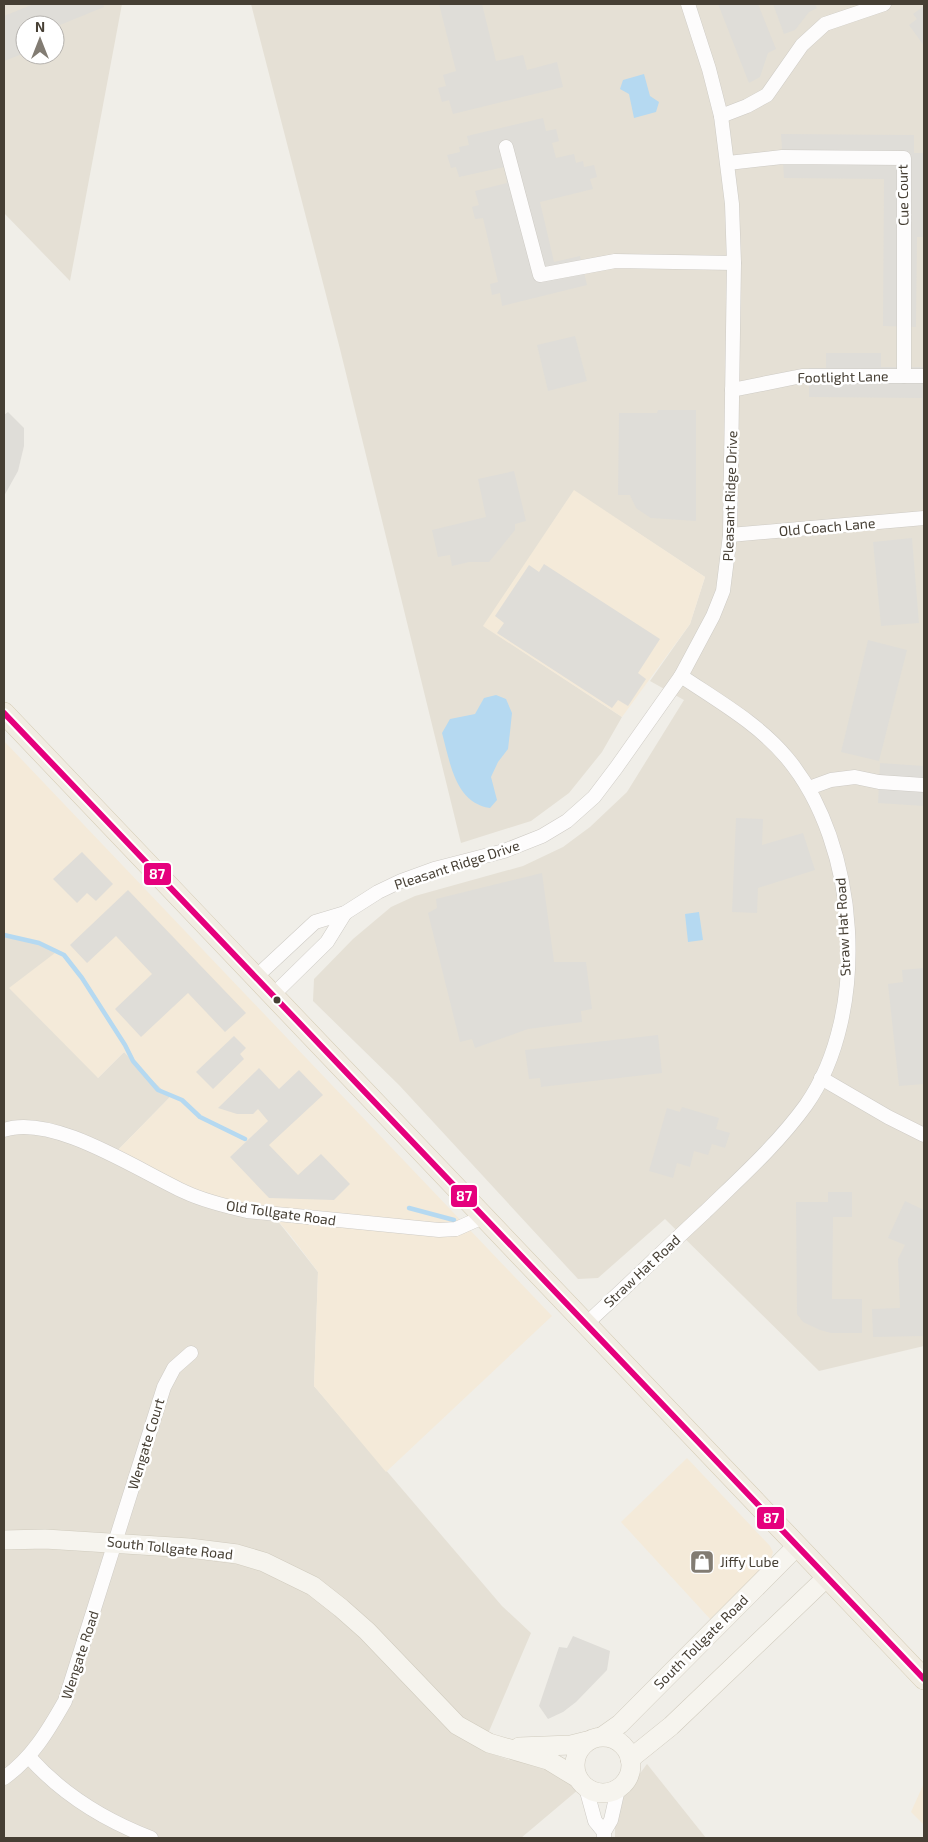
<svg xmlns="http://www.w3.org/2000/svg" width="928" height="1842" font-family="'Exo 2',sans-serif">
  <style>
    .residential { fill: #e5e0d5; fill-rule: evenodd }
    .commercial { fill: #f4ead9 }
    .parking { fill: #dfddd8 }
    .water { fill: #b5d9f1 }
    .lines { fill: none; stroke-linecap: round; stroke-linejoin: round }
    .stream { stroke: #b5d9f1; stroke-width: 4.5 }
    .street-casing { stroke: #cecbc5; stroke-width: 15 }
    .secondary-casing { stroke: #d0cbbe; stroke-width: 20 }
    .primary-casing { stroke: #d4cbb4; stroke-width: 22 }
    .street { stroke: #fdfcfc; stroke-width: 14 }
    .secondary { stroke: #f6f4ee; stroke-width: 19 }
    .primary { stroke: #f1ece2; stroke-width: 21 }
    .bus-1-casing { stroke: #fff; stroke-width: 10 }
    .bus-1 { stroke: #e5007d; stroke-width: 6 }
    .bus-dot { fill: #463f34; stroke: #fff; stroke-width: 2 }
    .labels { text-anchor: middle; stroke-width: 5; stroke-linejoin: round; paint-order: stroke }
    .street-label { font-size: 14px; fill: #463f34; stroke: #fff }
    .poi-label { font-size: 14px; fill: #463f34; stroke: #fff; text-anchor: start }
    .line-badge { stroke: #fff; stroke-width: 2 }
    .badge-label { font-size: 14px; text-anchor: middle; font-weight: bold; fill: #fff }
  </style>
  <rect width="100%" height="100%" fill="#f0eee8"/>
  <g class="residential">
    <path d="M 4,4 L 122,4 L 70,281 L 4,213 ZM 25,25 L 55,25 L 55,55 L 25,55 Z"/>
    <path d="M 251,4 L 924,4 L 924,1346 L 819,1371 L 665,1219 L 598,1278 L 578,1279 L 399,1085 L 313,1001 L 314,979 L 353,939 L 391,907 L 415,896 L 523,866 L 563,847 L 590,827 L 627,792 L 684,700 L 650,681 L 690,624 L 705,577 L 574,491 L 484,626 L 622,717 L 602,752 L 569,793 L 531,821 L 461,843 L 340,349 Z"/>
    <path d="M 4,935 L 39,943 L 55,953 L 98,1078 L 124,1052 L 170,1097 L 116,1152 L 73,1133 L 31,1120 L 4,1124 Z"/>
    <path d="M 13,1132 L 48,1134 L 277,1220 L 318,1272 L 314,1386 L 502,1606 L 531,1633 L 481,1750 L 509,1760 L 531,1762 L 572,1780 L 579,1789 L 521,1838 L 4,1838 L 4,1135 Z"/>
    <path d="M 647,1764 L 706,1838 L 615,1838 L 615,1827 L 621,1799 Z"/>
  </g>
  <g class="commercial">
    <path d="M 574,490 L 705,577 L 690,624 L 622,717 L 483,626 Z"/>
    <path d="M 4,741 L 552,1316 L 386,1472 L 314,1386 L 318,1272 L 291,1236 L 265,1206 L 247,1206 L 217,1199 L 116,1152 L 170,1097 L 124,1052 L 98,1078 L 9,988 L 55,953 L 39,943 L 4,935 Z"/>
    <path d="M 687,1458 L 770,1546 L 773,1552 L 771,1559 L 711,1620 L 621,1522 Z"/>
    <path d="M 924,1783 L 924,1825 L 911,1812 Z"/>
  </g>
  <g class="parking">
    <path d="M 34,4 L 103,4 L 104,7 L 55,27 L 55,25 L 25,25 L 25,53 L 4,61 L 4,16 Z"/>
    <path d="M 439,4 L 482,4 L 496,61 L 523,55 L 527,70 L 557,62 L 563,87 L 453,114 L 449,100 L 442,102 L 438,88 L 446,86 L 443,75 L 456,71 Z"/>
    <path d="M 718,4 L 758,4 L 776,49 L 768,53 L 760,77 L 749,83 Z"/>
    <path d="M 773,4 L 815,4 L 817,8 L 809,12 L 795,30 L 784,34 Z"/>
    <path d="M 924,6 L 924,46 L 909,25 L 917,19 L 913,14 Z"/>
    <path d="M 543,118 L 546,131 L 556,129 L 559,141 L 552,143 L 556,158 L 574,154 L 576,163 L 583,161 L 584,167 L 594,165 L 597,177 L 590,179 L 593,189 L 540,202 L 554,262 L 580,256 L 587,285 L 502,306 L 500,293 L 492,295 L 490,284 L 498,282 L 483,218 L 475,219 L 472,207 L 479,205 L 475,191 L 507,183 L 504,167 L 459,177 L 456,167 L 451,168 L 447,155 L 460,152 L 459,147 L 469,145 L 467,136 Z"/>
    <path d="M 781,134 L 914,135 L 914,153 L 924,153 L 924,237 L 917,237 L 916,327 L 883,326 L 884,179 L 784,178 Z"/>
    <path d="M 575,336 L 587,381 L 548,391 L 537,345 Z"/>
    <path d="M 826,353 L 881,353 L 881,367 L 924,367 L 924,499 L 922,499 L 922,398 L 809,397 L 809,368 L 826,368 Z"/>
    <path d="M 658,410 L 696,410 L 696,521 L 651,518 L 636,508 L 630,495 L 618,495 L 619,413 L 657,413 Z"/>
    <path d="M 8,412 L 24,428 L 24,446 L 18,471 L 4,496 L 4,415 Z"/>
    <path d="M 514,471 L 526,521 L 515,524 L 515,530 L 489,562 L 469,562 L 452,566 L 450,555 L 438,557 L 432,530 L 486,517 L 478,479 Z"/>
    <path d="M 912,538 L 919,623 L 881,626 L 873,542 Z"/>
    <path d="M 544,564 L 660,639 L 638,673 L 646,679 L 628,706 L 618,700 L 612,708 L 497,633 L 504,623 L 495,616 L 529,565 L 539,572 Z"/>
    <path d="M 868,640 L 907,650 L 879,761 L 841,752 Z"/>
    <path d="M 880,763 L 924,766 L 924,806 L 878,803 Z"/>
    <path d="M 736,818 L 763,819 L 762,845 L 803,833 L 815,870 L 758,888 L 757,913 L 732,912 Z"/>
    <path d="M 82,852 L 113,884 L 96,901 L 87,893 L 77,903 L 53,879 Z"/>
    <path d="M 542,873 L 554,962 L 586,962 L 592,1009 L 581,1011 L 582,1022 L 528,1029 L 475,1048 L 472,1039 L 460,1042 L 428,913 L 437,908 L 436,899 Z"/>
    <path d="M 128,890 L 246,1013 L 225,1032 L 188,993 L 141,1037 L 115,1009 L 152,974 L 116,936 L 87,963 L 70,945 Z"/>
    <path d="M 924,968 L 924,1084 L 899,1086 L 888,984 L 903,982 L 902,970 Z"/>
    <path d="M 658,1035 L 662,1073 L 541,1087 L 540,1078 L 529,1079 L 525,1050 Z"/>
    <path d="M 234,1036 L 246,1048 L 240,1054 L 244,1059 L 213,1089 L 196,1072 Z"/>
    <path d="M 259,1068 L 279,1089 L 299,1070 L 323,1095 L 269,1145 L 298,1175 L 321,1154 L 350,1184 L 334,1200 L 269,1198 L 230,1157 L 268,1121 L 258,1109 L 253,1114 L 237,1114 L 218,1108 Z"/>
    <path d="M 682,1107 L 719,1118 L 716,1129 L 730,1133 L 725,1148 L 712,1144 L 708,1155 L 694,1151 L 690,1167 L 677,1163 L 673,1178 L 649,1171 L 667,1108 L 680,1112 Z"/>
    <path d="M 828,1192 L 852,1192 L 852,1217 L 833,1217 L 832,1299 L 862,1299 L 862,1333 L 831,1333 L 820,1330 L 803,1322 L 797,1314 L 796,1202 L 828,1202 Z"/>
    <path d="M 905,1201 L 924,1210 L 924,1336 L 873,1337 L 872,1309 L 900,1308 L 898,1259 L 905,1245 L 888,1238 Z"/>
    <path d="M 573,1636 L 610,1651 L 607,1670 L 576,1702 L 563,1712 L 548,1719 L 539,1706 L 559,1647 L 567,1648 Z"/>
  </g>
  <g class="water">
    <path d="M 644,74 L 650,96 L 659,102 L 656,112 L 634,118 L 629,94 L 620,89 L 623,80 Z"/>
    <path d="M 496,695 L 506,699 L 512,713 L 510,732 L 508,749 L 498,762 L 491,777 L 497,800 L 490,808 C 455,803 450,762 442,733 L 450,719 L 475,714 L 484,698 Z"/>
    <path d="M 699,912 L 703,940 L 688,942 L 685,914 Z"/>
  </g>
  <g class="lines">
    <g class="stream">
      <path d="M 4,935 L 39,943 L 64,955 L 82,978 L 125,1045 L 133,1061 L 158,1090 L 182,1100 L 200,1117 L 245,1139"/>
      <path d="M 409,1208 L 454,1220"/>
    </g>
    <defs>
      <g id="street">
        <path d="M 721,116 L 747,106 L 767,95 L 802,45 L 825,24 L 884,4"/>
        <path d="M 506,147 L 540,275 L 615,261 L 734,263"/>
        <path d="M 728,163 L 782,157 L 904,158 L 904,376"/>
        <path d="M 732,390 L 802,376 L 924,376"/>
        <path d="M 730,535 L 924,518"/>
        <path d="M 809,788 L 831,780 L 855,777 L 879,782 L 924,785"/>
        <path d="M 256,977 L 315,922 L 345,913 L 378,892 L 401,881 L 434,869 L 504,851 L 542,836 L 567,821 L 594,797 L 616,768 L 681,676 L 713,616 L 723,591 L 730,535 L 734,263 L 732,204 L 721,116 L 709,69 L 688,4"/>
        <path d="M 273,995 L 327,942 L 345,913"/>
        <path d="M 821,1078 L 888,1117 L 924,1135"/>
        <path d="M 4,1130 C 53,1113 139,1171 185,1192 C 204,1201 225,1206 247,1211 L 439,1230 L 456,1229 L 483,1217"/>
        <path d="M 586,1324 C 626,1287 665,1249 705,1212 C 740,1178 777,1145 806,1105 C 871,1012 859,844 787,758 C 759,724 718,701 681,676"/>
        <path d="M 29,1757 C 63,1795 104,1820 151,1838"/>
        <path d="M 4,1778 C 32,1758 48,1731 65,1701 L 164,1387 L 174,1368 L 191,1353"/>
        <path d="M 586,1788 L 595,1821 L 604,1832 L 604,1838"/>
        <path d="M 604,1832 L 611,1820 L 618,1789"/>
      </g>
      <g id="secondary">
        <path d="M 4,1540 L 45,1539 L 189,1548 L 237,1554 L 264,1562 L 313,1586 L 341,1608 L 367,1631 L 457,1725 L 489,1743 L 548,1760 L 576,1777"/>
        <path d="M 603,1736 L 620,1724 L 797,1546"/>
        <circle cx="603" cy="1765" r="28"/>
        <path d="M 519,1747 L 571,1745 L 587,1741"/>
        <path d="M 630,1759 L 671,1726 L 827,1577"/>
      </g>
      <path id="primary" d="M 4,713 L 924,1679"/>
    </defs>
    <use href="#street" class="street-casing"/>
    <use href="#secondary" class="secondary-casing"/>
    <use href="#primary" class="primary-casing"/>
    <use href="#street" class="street"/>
    <use href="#secondary" class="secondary"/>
    <use href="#primary" class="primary"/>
    <defs>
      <path id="bus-1" d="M 4,713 L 924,1679"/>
    </defs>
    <use href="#bus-1" class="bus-1-casing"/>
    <use href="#bus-1" class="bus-1"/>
  </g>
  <defs>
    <symbol id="shop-square" viewBox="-11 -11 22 22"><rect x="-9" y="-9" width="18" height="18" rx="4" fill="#827c73" stroke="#fff"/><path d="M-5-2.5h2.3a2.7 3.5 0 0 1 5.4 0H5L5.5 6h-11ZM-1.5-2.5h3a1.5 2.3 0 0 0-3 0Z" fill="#fff"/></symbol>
  </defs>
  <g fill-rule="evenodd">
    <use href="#shop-square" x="688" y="1548" width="28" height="28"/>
  </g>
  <circle class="bus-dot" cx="277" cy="1000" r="4.5"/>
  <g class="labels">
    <g class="street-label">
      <text transform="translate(903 195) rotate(-91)" y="5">Cue Court</text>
      <text transform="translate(843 377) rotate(-1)" y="5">Footlight Lane</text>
      <text transform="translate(730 496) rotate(-88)" y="5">Pleasant Ridge Drive</text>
      <text transform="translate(827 527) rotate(-5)" y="5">Old Coach Lane</text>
      <text transform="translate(457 865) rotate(-18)" y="5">Pleasant Ridge Drive</text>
      <text transform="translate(843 927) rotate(-93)" y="5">Straw Hat Road</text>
      <text transform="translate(281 1213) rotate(8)" y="5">Old Tollgate Road</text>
      <text transform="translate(642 1271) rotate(-43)" y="5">Straw Hat Road</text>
      <text transform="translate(146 1444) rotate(-73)" y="5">Wengate Court</text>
      <text transform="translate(170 1548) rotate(6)" y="5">South Tollgate Road</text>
      <text transform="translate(701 1642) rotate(-45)" y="5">South Tollgate Road</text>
      <text transform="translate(80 1655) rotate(-72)" y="5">Wengate Road</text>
    </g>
    <g class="poi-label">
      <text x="720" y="1567">Jiffy Lube</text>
    </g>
  </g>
  <g class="line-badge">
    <rect x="143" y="862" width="29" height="24" rx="5" fill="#e5007d"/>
    <rect x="450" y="1184" width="28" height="24" rx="5" fill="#e5007d"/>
    <rect x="756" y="1506" width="29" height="24" rx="5" fill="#e5007d"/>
  </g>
  <g class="badge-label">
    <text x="157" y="879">87</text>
    <text x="464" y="1201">87</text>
    <text x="771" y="1523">87</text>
  </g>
  <rect width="928" height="1842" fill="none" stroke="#463f34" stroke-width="10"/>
  <g transform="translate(40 40)"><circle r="24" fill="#ffffff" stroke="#b5b2ae"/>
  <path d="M0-4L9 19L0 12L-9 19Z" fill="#827c73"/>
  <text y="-8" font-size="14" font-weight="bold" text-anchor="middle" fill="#463f34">N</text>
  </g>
</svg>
